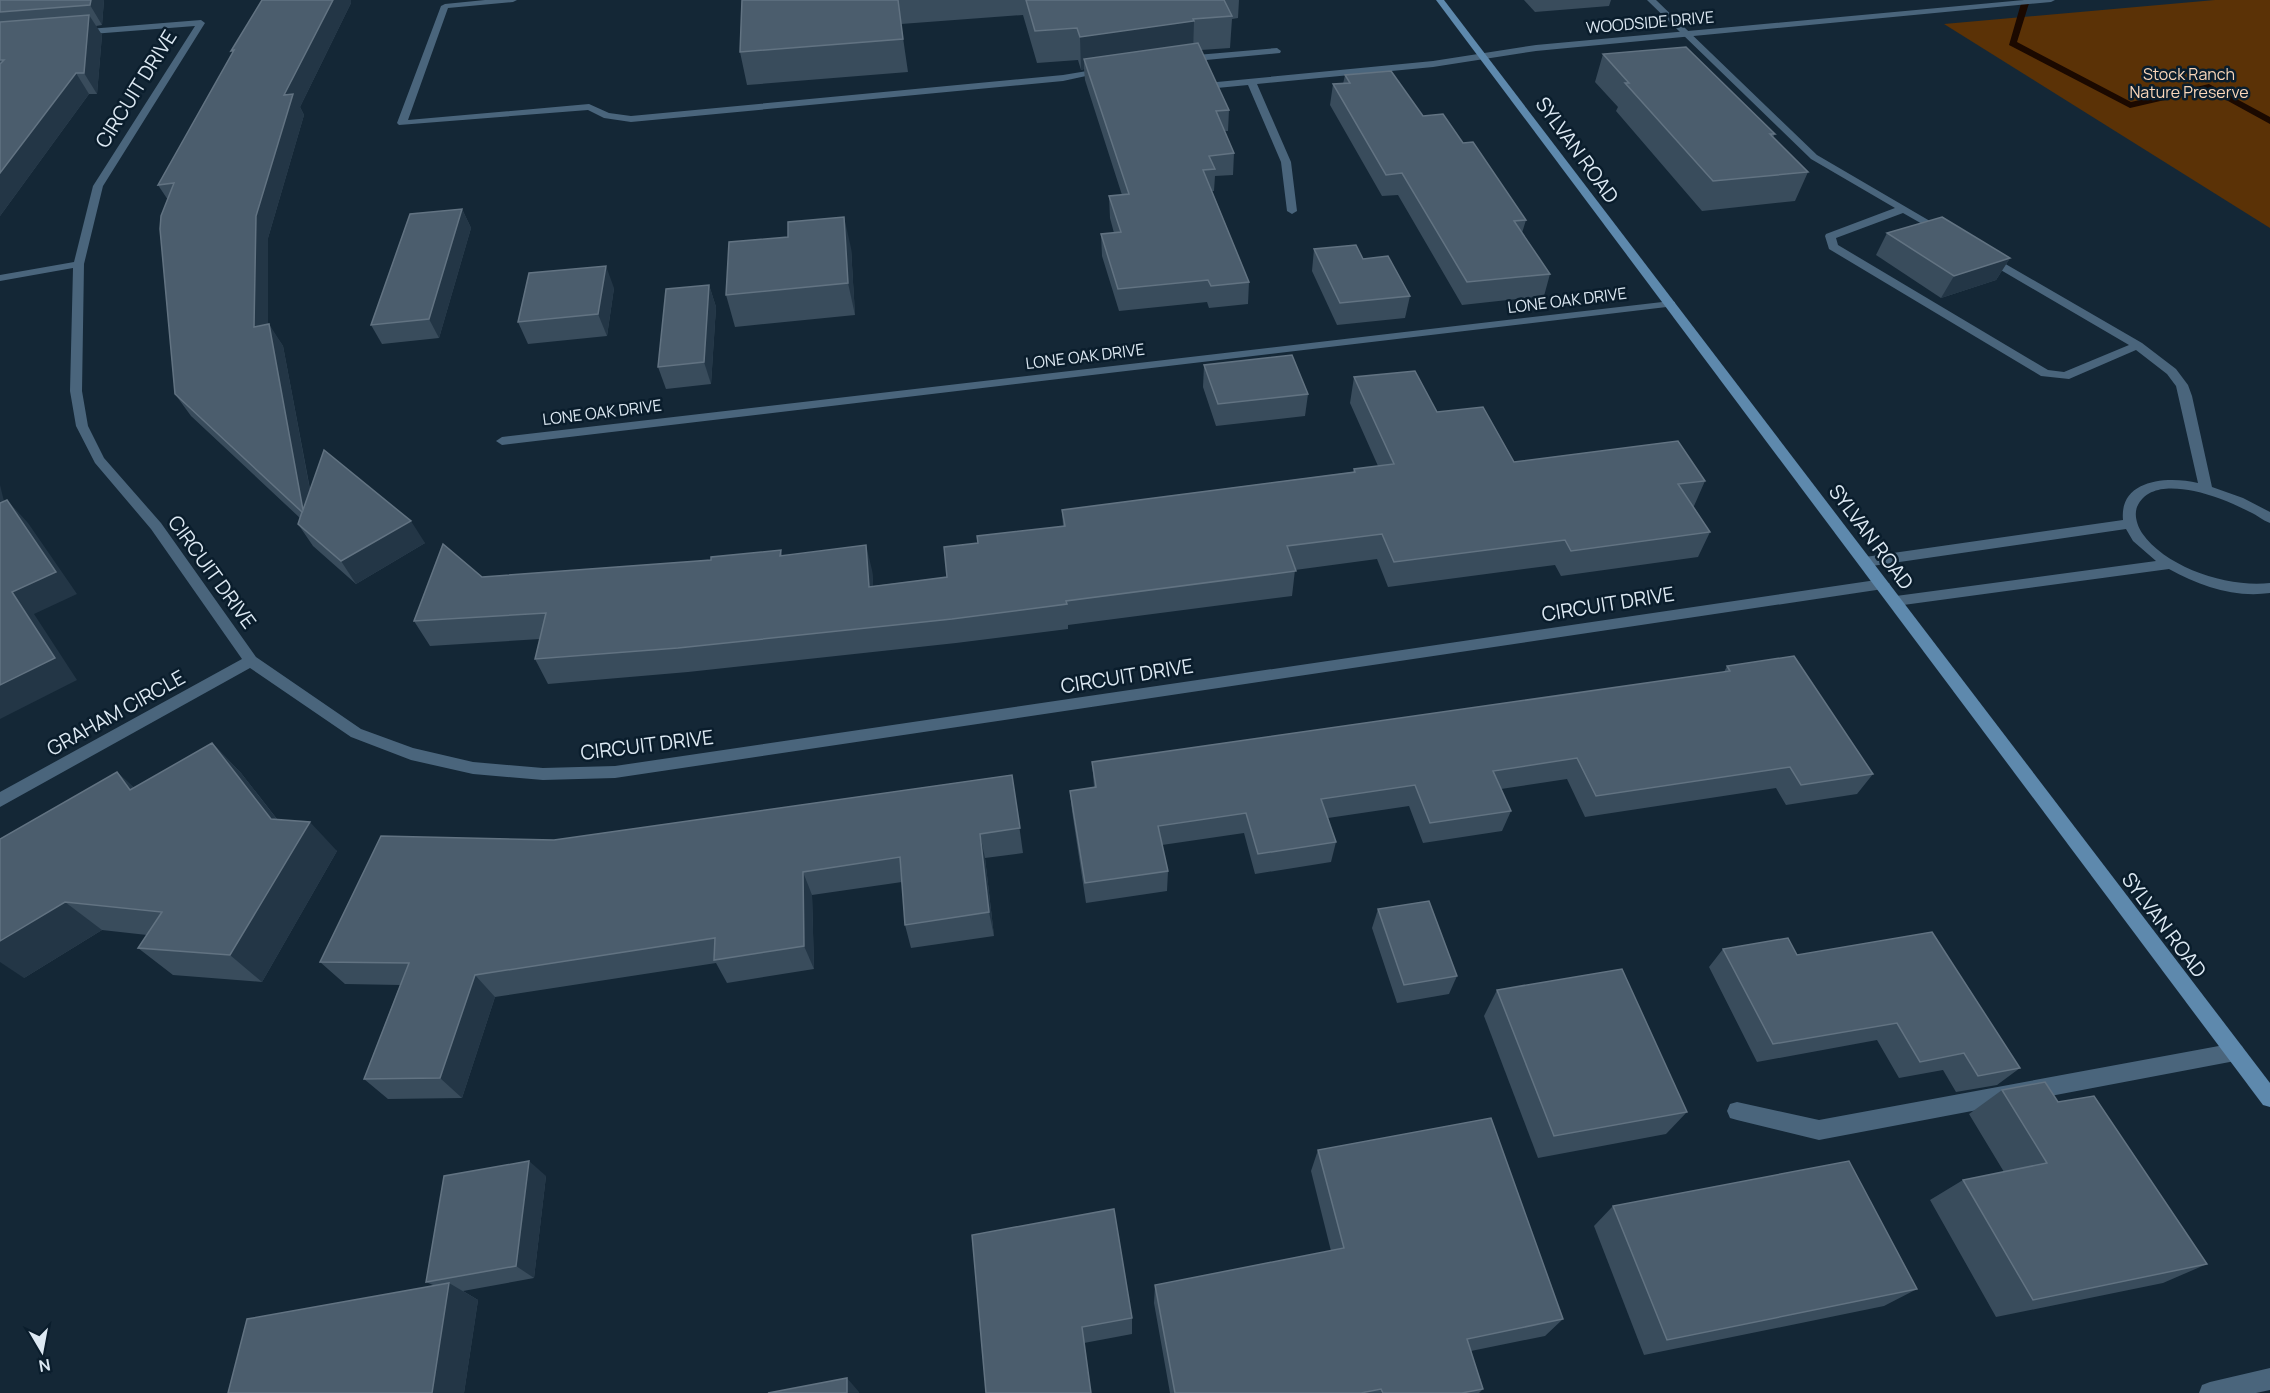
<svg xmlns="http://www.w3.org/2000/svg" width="2270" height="1393" font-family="Manrope,sans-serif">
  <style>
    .green { fill: #5b3206 }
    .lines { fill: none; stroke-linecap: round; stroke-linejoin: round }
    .stream { fill: #1b0900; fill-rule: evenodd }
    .service { fill: #4a657c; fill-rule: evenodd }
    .minor { fill: #4a657c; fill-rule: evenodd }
    .secondary { fill: #5e89ad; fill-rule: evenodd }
    .wall { fill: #394c5c }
    .shaded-wall { fill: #233646 }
    .building { fill: #4b5d6d; stroke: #627382; stroke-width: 1.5 }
    .labels { text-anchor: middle; stroke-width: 5; stroke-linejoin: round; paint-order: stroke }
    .far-street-label { font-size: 16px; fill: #dde9f3; stroke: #0a1d2c }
    .far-park-label { font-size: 16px; fill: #f9d6b9; stroke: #0a1d2c }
    .street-label { font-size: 20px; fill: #dde9f3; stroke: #0a1d2c }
  </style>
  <rect width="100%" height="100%" fill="#142736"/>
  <path class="green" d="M 2215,0 L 2270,0 L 2270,228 L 1944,24 Z"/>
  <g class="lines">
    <path class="stream" d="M 2022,0 L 2030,0 L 2017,42 L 2131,102 L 2209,84 L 2270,117 L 2270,124 L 2208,90 L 2130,108 L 2009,45 Z"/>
    <g class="service">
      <path d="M 485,0 L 517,0 L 513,2 L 448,8 L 408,120 L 589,104 L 609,113 L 631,116 L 1063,75 L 1105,68 L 1109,71 L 1063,81 L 631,122 L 604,118 L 588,110 L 399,125 L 397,123 L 441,6 L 445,4 Z"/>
      <path d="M 1647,0 L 1656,0 L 1817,155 L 1947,231 L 1938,233 L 1903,213 L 1836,238 L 1838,245 L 2048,370 L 2064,372 L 2129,345 L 1982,259 L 1982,255 L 1990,255 L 2142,343 L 2176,369 L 2188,385 L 2192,396 L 2212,487 L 2243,498 L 2270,512 L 2270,523 C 2262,520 2257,515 2250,512 C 2232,503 2213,495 2194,491 C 2173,487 2147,485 2137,507 C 2134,515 2137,525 2142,533 C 2166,568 2229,588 2270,583 L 2270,593 C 2234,598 2200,586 2169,569 L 1896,606 L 1891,605 L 1889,601 L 1891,597 L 1896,596 L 2156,561 L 2133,541 L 2126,529 L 1865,567 L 1858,562 L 1865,557 L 2123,520 C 2119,479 2168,476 2198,483 L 2176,386 L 2167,374 L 2136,350 L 2069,379 L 2041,376 L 1829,249 L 1825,236 L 1826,234 L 1895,208 L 1811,159 Z"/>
      <path d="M 1277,48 L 1281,51 L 1280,53 L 1185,62 L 1181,59 L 1185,56 Z"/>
      <path d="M 2235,1043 L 2242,1046 L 2244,1052 L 2242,1058 L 2235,1061 L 1819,1140 L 1737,1120 L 1730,1118 L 1727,1111 L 1730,1104 L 1737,1102 L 1819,1120 Z"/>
    </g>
    <g class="minor">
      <path d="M 2024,0 L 2055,0 L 2051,2 L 1536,51 L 1433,67 L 1257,84 L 1291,162 L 1297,211 L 1292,214 L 1287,211 L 1281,162 L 1248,85 L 1217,88 L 1212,85 L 1217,82 L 1433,61 L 1536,45 Z"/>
      <path d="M 201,20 L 205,23 L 103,186 L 84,264 L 82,391 L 88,426 L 104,458 L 161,523 L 256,657 L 361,729 L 413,748 L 473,762 L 543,768 L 615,766 L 1883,579 L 1890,584 L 1883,589 L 615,778 L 543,780 L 473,774 L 411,760 L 351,737 L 250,668 L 0,807 L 0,792 L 242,659 L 151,529 L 95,463 L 76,426 L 70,391 L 73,268 L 0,281 L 0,275 L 74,262 L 93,186 L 195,26 L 79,35 L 75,32 L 76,30 Z"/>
      <path d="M 1671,301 L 1675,302 L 1675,306 L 502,445 L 496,441 L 502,437 Z"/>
      <path d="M 2270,1368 L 2270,1390 L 2256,1393 L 2199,1393 L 2202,1385 L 2210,1382 Z"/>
    </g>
    <path class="secondary" d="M 1436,0 L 1444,0 L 2270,1083 L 2270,1107 L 2263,1105 Z"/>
  </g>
  <g class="wall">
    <path d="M 0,0 L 104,0 L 102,25 L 96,26 L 102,35 L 97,94 L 89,94 L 0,216 Z"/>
    <path d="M 351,0 L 351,3 L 300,107 L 304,115 L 268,238 L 268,324 L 283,346 L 310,489 L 425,543 L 356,584 L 313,546 L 298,524 L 300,518 L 191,416 L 175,394 L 168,200 L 158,185 L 233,53 L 231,51 Z"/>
    <path d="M 742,0 L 1239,0 L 1238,18 L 1232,19 L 1230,48 L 1201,50 L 1229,110 L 1228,131 L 1224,131 L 1234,153 L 1233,175 L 1215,176 L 1214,191 L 1212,191 L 1249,282 L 1248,304 L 1209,308 L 1207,302 L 1119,311 L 1102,256 L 1101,234 L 1114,233 L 1110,218 L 1109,196 L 1122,195 L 1085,80 L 1084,69 L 1081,70 L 1078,60 L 1037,63 L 1023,15 L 901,24 L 908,72 L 747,85 L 740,52 Z"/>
    <path d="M 1524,0 L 1611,0 L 1609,6 L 1535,12 Z"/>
    <path d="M 1603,54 L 1775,134 L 1773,137 L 1808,172 L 1795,201 L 1702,211 L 1616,111 L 1618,107 L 1595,82 Z"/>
    <path d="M 1345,75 L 1423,116 L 1463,143 L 1526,220 L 1522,233 L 1550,274 L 1544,296 L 1462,305 L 1398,195 L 1382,196 L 1330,105 L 1333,84 L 1343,84 Z"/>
    <path d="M 462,209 L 471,228 L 439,338 L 382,344 L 371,325 Z"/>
    <path d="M 1887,233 L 2010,258 L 1996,280 L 1941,298 L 1876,255 Z"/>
    <path d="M 851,248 L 855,315 L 735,327 L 726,295 Z"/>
    <path d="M 1314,249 L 1363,259 L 1410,296 L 1405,318 L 1337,325 L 1312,271 Z"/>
    <path d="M 709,285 L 716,307 L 711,384 L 666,389 L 658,367 Z"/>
    <path d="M 614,288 L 607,336 L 528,344 L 518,322 Z"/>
    <path d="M 1204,365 L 1308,394 L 1305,416 L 1216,426 L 1203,387 Z"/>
    <path d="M 1354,377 L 1437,412 L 1514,462 L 1705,481 L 1694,506 L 1693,506 L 1710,532 L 1698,557 L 1561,576 L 1555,565 L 1388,587 L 1377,559 L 1295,570 L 1292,596 L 1068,625 L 1068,629 L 956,643 L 688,672 L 548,684 L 535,659 L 540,639 L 430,646 L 414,621 L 482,577 L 711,560 L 781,550 L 782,555 L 872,570 L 873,586 L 947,577 L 978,543 L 1063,526 L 1062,510 L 1353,472 L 1354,469 L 1378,466 L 1350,403 Z"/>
    <path d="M 1727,666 L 1873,774 L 1857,794 L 1786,805 L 1776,788 L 1585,817 L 1567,779 L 1501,789 L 1511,811 L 1502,831 L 1423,843 L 1409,806 L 1328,818 L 1336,842 L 1331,862 L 1255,874 L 1244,833 L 1162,845 L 1168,871 L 1167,891 L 1086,903 L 1072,811 L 1070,791 L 1094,787 L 1092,762 L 1724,672 Z"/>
    <path d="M 212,743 L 241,773 L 277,819 L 337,851 L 262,982 L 173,975 L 138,948 L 147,935 L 102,930 L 24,978 L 117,772 L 134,788 Z"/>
    <path d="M 1012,775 L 1023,853 L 985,858 L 994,936 L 911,948 L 905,925 L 902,882 L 812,895 L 814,969 L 727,983 L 716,963 L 495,997 L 462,1098 L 388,1099 L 364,1079 L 400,985 L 345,984 L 320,962 L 554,840 Z"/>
    <path d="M 1378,909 L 1457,976 L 1449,994 L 1397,1003 L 1372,928 Z"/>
    <path d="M 1723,949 L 1797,955 L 2020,1068 L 1997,1085 L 1956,1092 L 1943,1070 L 1899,1078 L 1877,1040 L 1757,1062 L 1709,967 Z"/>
    <path d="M 1497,990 L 1687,1112 L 1666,1134 L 1538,1158 L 1484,1016 Z"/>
    <path d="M 2002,1090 L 2058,1102 L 2207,1264 L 2163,1283 L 1996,1317 L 1930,1200 L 1963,1180 L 2004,1172 L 1969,1114 Z"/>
    <path d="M 1318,1150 L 1563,1319 L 1545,1336 L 1471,1351 L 1483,1389 L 1479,1393 L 1170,1393 L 1154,1303 L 1155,1285 L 1331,1251 L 1311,1171 Z"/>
    <path d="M 546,1176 L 534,1278 L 463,1291 L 478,1300 L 464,1393 L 228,1393 L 433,1285 L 426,1282 Z"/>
    <path d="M 1613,1206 L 1917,1289 L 1884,1306 L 1644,1355 L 1594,1226 Z"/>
    <path d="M 972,1235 L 1132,1318 L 1132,1334 L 1084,1343 Z"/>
  </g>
  <g class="shaded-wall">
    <path d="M 91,0 L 104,0 L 102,25 L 90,5 Z"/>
    <path d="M 333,0 L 351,0 L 351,3 L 300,107 L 304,115 L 268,238 L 268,350 L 254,327 L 256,216 L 284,95 Z"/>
    <path d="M 89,15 L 102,35 L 97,94 L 84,73 Z"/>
    <path d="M 1194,21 L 1193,53 L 1084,59 L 1084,69 L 1081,70 L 1080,37 Z"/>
    <path d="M 76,73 L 89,94 L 0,216 L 0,173 Z"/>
    <path d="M 462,209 L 471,228 L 439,338 L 429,319 Z"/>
    <path d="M 844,217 L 851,248 L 855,315 L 848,283 Z"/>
    <path d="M 2010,258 L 1996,280 L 1941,298 L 1954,276 Z"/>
    <path d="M 606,266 L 614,288 L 607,336 L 598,314 Z"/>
    <path d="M 709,285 L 716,307 L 711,384 L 704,362 Z"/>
    <path d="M 269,324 L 283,346 L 318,533 L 303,510 Z"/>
    <path d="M 0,485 L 11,530 L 0,519 Z"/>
    <path d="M 7,500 L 28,523 L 77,594 L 34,614 L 77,680 L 0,719 L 0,685 L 12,592 Z"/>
    <path d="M 411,521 L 425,543 L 356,584 L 341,561 Z"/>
    <path d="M 866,545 L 872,570 L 875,611 L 869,587 Z"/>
    <path d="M 212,743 L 241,773 L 296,844 L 310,822 L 337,851 L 262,982 L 230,955 L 271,819 Z"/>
    <path d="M 117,772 L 149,802 L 130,790 Z"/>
    <path d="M 980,834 L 985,858 L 994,936 L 989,912 Z"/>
    <path d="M 803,872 L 812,895 L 814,969 L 804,946 Z"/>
    <path d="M 65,902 L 102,930 L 24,978 L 0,962 L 0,941 Z"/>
    <path d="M 475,975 L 495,997 L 462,1098 L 440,1078 Z"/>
    <path d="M 529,1161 L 546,1176 L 534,1278 L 516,1266 Z"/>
    <path d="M 449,1283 L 478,1300 L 464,1393 L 432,1393 Z"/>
    <path d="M 847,1378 L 859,1392 L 859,1393 L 847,1393 Z"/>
  </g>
  <g class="building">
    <path d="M 0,0 L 91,0 L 90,5 L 0,12 Z"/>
    <path d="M 262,0 L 333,0 L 284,95 L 293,94 L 256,216 L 254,327 L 269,324 L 303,510 L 324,450 L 411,521 L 341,561 L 298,524 L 302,512 L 175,394 L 160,229 L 161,216 L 174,183 L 158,185 L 234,50 L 231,51 Z"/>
    <path d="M 742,0 L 898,0 L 903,39 L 740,52 Z"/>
    <path d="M 1026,0 L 1224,0 L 1232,16 L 1193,19 L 1194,21 L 1080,37 L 1077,28 L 1035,31 Z"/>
    <path d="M 89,15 L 84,73 L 76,73 L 0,173 L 0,64 L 4,60 L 0,60 L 0,22 Z"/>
    <path d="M 1198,43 L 1229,110 L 1216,111 L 1234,153 L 1209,156 L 1215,169 L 1203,170 L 1249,282 L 1211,286 L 1208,280 L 1118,289 L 1101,234 L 1121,232 L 1109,196 L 1129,194 L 1084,59 Z"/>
    <path d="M 1686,47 L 1775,134 L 1770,134 L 1808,172 L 1713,181 L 1625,83 L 1629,83 L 1603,54 Z"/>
    <path d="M 1391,71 L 1423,116 L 1443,114 L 1463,143 L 1473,142 L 1526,220 L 1514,221 L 1550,274 L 1467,282 L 1402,173 L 1386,175 L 1333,84 L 1350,83 L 1345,75 Z"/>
    <path d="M 462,209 L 429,319 L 371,325 L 410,214 Z"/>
    <path d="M 844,217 L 848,283 L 726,295 L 729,242 L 788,237 L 788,222 Z"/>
    <path d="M 1942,217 L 2010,258 L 1954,276 L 1887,233 Z"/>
    <path d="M 1356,245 L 1363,259 L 1388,256 L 1410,296 L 1340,303 L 1314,249 Z"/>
    <path d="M 606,266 L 598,314 L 518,322 L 529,273 Z"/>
    <path d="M 709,285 L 704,362 L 658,367 L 666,289 Z"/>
    <path d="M 1292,355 L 1308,394 L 1218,404 L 1204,365 Z"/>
    <path d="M 1415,371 L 1437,412 L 1483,407 L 1514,462 L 1678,441 L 1705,481 L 1678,484 L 1710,532 L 1571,551 L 1565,540 L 1394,562 L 1382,534 L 1287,546 L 1296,571 L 1066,601 L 1067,604 L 952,619 L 678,648 L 535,659 L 546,613 L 414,621 L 443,544 L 482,577 L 711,560 L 711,557 L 781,550 L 780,556 L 866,545 L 869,587 L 947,577 L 944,547 L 978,543 L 977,536 L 1065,526 L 1062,510 L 1355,472 L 1354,469 L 1394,464 L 1354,377 Z"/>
    <path d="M 7,500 L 56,572 L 12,592 L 55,658 L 0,685 L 0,503 Z"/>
    <path d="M 1794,656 L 1873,774 L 1801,785 L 1790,767 L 1596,796 L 1577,758 L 1493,771 L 1511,811 L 1430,823 L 1415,785 L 1321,799 L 1336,842 L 1258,854 L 1246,813 L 1158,826 L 1168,871 L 1085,883 L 1070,791 L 1096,787 L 1092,762 L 1730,671 L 1727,666 Z"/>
    <path d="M 212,743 L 271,819 L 310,822 L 230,955 L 138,948 L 162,912 L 65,902 L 0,941 L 0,839 L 117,772 L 130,790 Z"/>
    <path d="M 1012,775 L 1020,828 L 980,834 L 989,912 L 905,925 L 900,857 L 803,872 L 804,946 L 714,960 L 715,938 L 475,975 L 440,1078 L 364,1079 L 409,963 L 320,962 L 381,836 L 554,840 Z"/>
    <path d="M 1429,901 L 1457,976 L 1404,985 L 1378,909 Z"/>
    <path d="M 1932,932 L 2020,1068 L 1978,1076 L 1964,1053 L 1920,1062 L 1897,1023 L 1773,1044 L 1723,949 L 1788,938 L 1797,955 Z"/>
    <path d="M 1622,969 L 1687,1112 L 1554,1136 L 1497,990 Z"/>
    <path d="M 2045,1082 L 2058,1102 L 2094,1096 L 2207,1264 L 2033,1300 L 1963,1180 L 2047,1163 L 2002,1090 Z"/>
    <path d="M 1491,1118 L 1563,1319 L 1467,1339 L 1483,1389 L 1462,1393 L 1383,1393 L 1381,1389 L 1361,1393 L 1175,1393 L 1155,1285 L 1344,1248 L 1318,1150 Z"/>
    <path d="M 529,1161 L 516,1266 L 426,1282 L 444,1176 Z"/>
    <path d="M 1849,1161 L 1917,1289 L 1667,1340 L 1613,1206 Z"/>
    <path d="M 1114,1209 L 1132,1318 L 1082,1327 L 1091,1393 L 986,1393 L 972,1235 Z"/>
    <path d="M 449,1283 L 432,1393 L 228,1393 L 247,1319 Z"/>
    <path d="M 847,1378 L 847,1393 L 768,1393 Z"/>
  </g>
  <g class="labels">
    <g class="far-street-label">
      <text transform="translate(1650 22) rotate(-5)" y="6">WOODSIDE DRIVE</text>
      <text transform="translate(1567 300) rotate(-7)" y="6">LONE OAK DRIVE</text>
      <text transform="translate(1085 356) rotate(-7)" y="6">LONE OAK DRIVE</text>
      <text transform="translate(602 412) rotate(-7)" y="6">LONE OAK DRIVE</text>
    </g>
    <g class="far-park-label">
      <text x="2189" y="80">Stock Ranch<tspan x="2189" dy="18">Nature Preserve</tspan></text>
    </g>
    <g class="street-label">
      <text transform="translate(136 89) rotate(-58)" y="7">CIRCUIT DRIVE</text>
      <text transform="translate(1577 150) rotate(54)" y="7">SYLVAN ROAD</text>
      <text transform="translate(1871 537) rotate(53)" y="7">SYLVAN ROAD</text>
      <text transform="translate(212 572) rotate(54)" y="7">CIRCUIT DRIVE</text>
      <text transform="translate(1608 604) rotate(-9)" y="7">CIRCUIT DRIVE</text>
      <text transform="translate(1127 676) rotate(-9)" y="7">CIRCUIT DRIVE</text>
      <text transform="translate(116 713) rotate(-29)" y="7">GRAHAM CIRCLE</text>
      <text transform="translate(647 745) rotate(-7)" y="7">CIRCUIT DRIVE</text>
      <text transform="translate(2164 925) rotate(53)" y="7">SYLVAN ROAD</text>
    </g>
  </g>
  <g transform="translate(42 1351) rotate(170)" stroke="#0a1d2c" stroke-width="4.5" paint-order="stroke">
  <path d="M0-4.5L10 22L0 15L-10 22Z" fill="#dde9f3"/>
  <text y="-9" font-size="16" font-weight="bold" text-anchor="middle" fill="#dde9f3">N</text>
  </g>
</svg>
